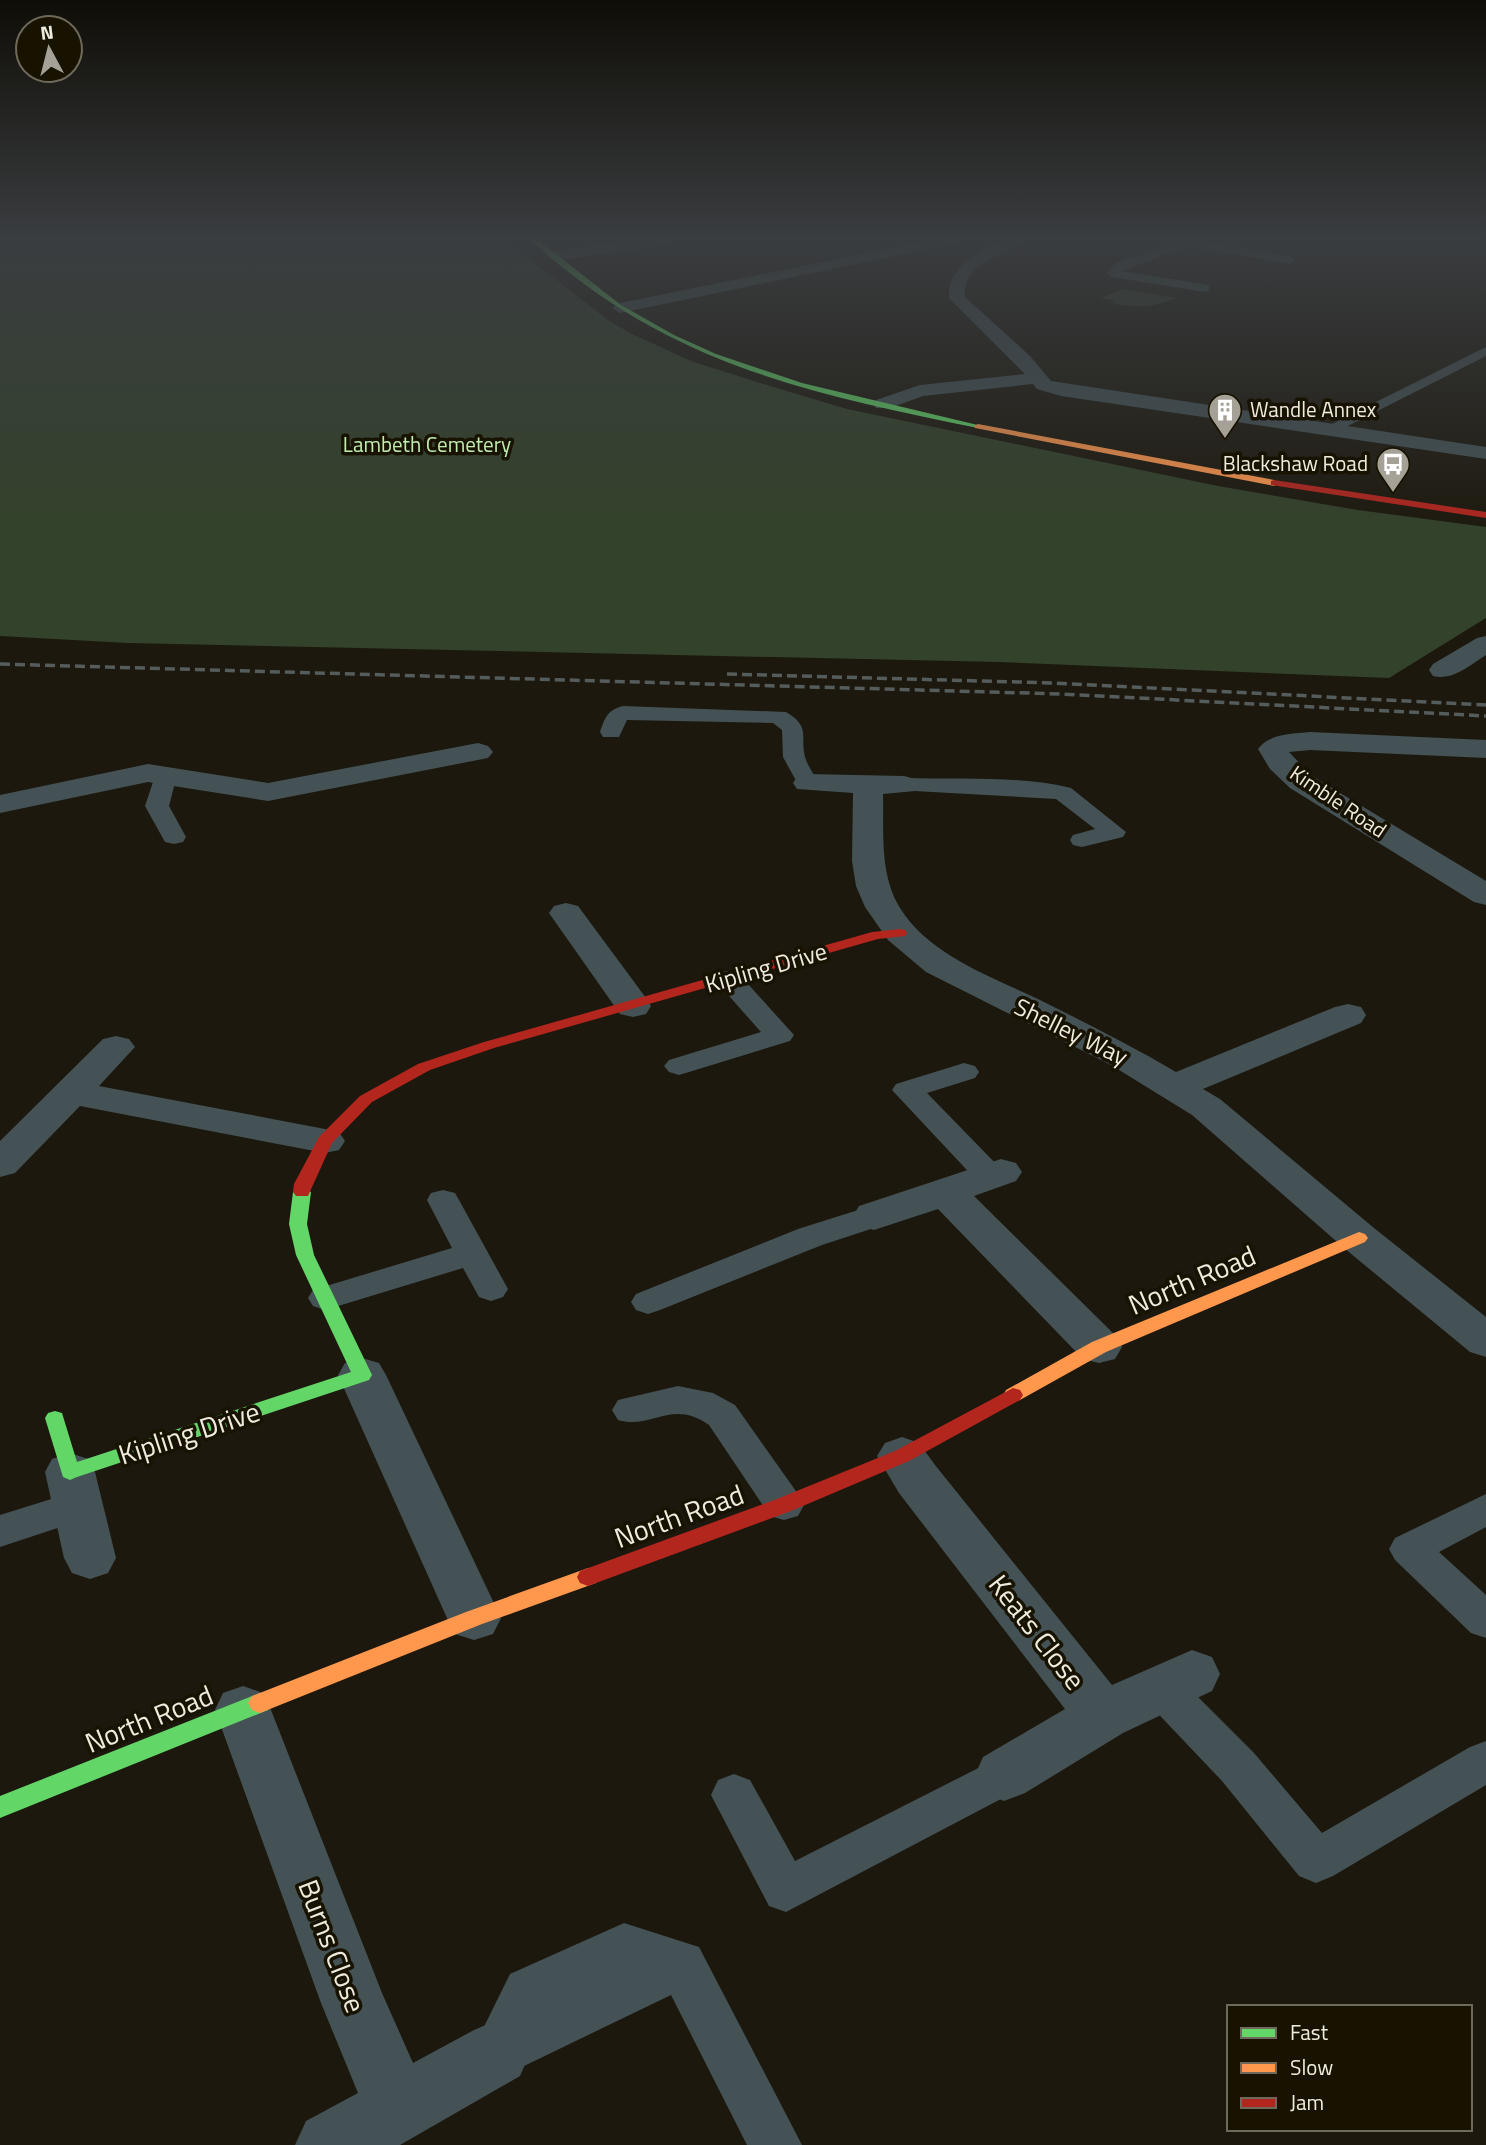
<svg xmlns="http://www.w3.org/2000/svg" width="1486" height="2145" font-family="'Titillium Web',sans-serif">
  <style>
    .green { fill: #33422a }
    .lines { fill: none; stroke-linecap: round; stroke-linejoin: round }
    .lane { fill: #445255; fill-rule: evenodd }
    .street { fill: #445255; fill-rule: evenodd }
    .fast { fill: #63d668; fill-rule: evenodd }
    .slow { fill: #ff974d; fill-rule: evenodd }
    .jam { fill: #b3261e; fill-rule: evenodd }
    .rail { stroke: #555c5c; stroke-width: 3.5; stroke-dasharray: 10 5; stroke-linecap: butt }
    .labels { text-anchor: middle; stroke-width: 7; stroke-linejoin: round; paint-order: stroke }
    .far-poi-label { font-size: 21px; fill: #f0ebdf; stroke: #181201; text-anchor: start }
    .far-park-label { font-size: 21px; fill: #c0edad; stroke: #181201 }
    .far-street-label { font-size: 21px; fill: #f0ebdf; stroke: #181201 }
    .street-label { font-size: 24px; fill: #f0ebdf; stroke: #181201 }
    .near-street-label { font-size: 28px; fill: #f0ebdf; stroke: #181201 }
  </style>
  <rect width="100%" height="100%" fill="#1c180d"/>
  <g class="green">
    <path d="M 0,240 L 505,240 L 608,320 L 632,334 L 691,361 L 760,383 L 847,409 L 1218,486 L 1358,510 L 1486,527 L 1486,618 L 1389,678 L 998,662 L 127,643 L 0,636 Z"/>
    <path d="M 1123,289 L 1176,298 C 1153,308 1135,308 1111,303 L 1116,301 L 1101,298 Z"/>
  </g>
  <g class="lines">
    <g class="lane">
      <path d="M 1164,240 L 1192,240 L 1289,256 L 1295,260 L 1289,264 L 1187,246 L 1122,271 L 1209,285 L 1209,291 L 1205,292 L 1112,277 L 1106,273 L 1116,263 L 1172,244 Z"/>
      <path d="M 1486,347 L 1486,356 L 1336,432 L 1330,434 L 1322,429 Z"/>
      <path d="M 623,706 L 786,712 C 811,727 800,735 805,757 C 808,767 814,775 820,783 L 816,788 L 800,788 L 783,757 L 782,730 L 773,723 L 627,720 L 619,737 L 603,737 L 600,732 C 605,718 607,710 623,706 Z"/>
      <path d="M 165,768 L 173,770 L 177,775 L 169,806 L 186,837 L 183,842 L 174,844 L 165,842 L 145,806 L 157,770 Z"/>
      <path d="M 904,778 C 958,780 1018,775 1071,788 L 1126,832 L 1123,837 L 1082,847 L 1073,845 L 1070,840 L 1073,835 L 1095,829 L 1056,799 L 896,790 L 892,785 L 896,780 Z"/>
      <path d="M 728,971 L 738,973 L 794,1035 L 790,1041 L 689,1072 L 679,1075 L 669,1072 L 664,1066 L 669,1060 L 761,1032 L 714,979 L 718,973 Z"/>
      <path d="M 964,1063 L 975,1066 L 979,1072 L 975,1078 L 927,1093 L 1001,1169 L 1006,1176 L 1001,1183 L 990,1186 L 979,1183 L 892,1090 L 896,1084 Z"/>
      <path d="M 443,1190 L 455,1193 L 459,1200 L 508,1289 L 503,1297 L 491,1301 L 479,1297 L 463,1268 L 325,1310 L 313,1306 L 308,1298 L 313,1290 L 452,1248 L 427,1200 L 431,1193 Z"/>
      <path d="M 874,1205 L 886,1208 L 890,1216 L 886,1224 L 822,1245 L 660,1310 L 648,1314 L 636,1310 L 631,1302 L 636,1294 L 798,1229 Z"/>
      <path d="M 678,1386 L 713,1393 L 735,1405 L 798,1494 L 804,1505 L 798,1516 L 784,1520 L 770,1516 L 709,1425 C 672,1398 652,1430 618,1420 L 612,1410 L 618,1400 Z"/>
      <path d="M 77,1491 L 91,1495 L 97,1506 L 91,1517 L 0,1547 L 0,1515 Z"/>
      <path d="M 1486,1494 L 1486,1527 L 1439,1552 L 1486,1595 L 1486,1638 L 1471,1633 L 1395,1560 L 1389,1549 L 1395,1538 Z"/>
      <path d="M 1161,1669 L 1176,1675 L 1254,1753 L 1322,1833 L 1470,1747 L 1486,1741 L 1486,1785 L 1333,1876 L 1316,1883 L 1299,1876 L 1222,1781 L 1146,1701 L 1139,1688 L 1146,1675 Z"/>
      <path d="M 1004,1755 L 1020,1761 L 1027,1775 L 1020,1789 L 786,1912 L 769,1906 L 711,1795 L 718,1780 L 734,1774 L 750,1780 L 795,1861 Z"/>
      <path d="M 624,1923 L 699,1947 L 802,2145 L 747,2145 L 671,1995 L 497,2079 L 479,2071 L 471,2053 L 510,1974 Z"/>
    </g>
    <g class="street">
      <path d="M 633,240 L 673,240 L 666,244 L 555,261 L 547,256 L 555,251 Z"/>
      <path d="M 930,240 L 960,240 L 953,244 L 620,313 L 612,308 L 620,303 Z"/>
      <path d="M 1001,240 L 1023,240 C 1003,258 962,261 965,297 L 1030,356 L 1051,381 L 1486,447 L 1486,459 L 1061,396 L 1037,389 L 1033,384 L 923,396 L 890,408 L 876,408 L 873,404 L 876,400 L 920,385 L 1025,374 L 949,298 C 947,268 977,251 1001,240 Z"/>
      <path d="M 1486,636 L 1486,655 C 1470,665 1453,681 1433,676 L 1429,670 L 1433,664 L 1477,638 Z"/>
      <path d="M 1310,732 L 1486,740 L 1486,758 L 1310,750 L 1289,752 L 1312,776 L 1486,881 L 1486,905 L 1474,902 L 1290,788 L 1270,769 L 1258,749 C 1270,733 1292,734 1310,732 Z"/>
      <path d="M 478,743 L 488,746 L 493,752 L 488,758 L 268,801 L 148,782 L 0,813 L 0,795 L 148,764 L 268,783 Z"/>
      <path d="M 808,774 L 904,776 L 915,779 L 919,785 L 915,791 L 883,794 C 884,832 879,874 900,908 C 929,955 992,977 1040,1000 C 1086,1023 1132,1046 1176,1072 L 1335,1007 L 1348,1004 L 1361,1007 L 1366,1015 L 1361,1023 L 1203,1089 L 1220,1099 L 1374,1228 L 1486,1317 L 1486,1357 L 1470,1352 L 1344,1248 L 1192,1115 L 1111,1065 L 926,972 L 888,940 L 865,907 L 856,886 L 852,861 L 853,793 L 797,789 L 793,783 L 797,777 Z"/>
      <path d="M 566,903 L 578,906 L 646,998 L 651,1006 L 646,1014 L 633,1017 L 620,1014 L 549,913 L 554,906 Z"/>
      <path d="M 116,1036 L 129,1039 L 135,1047 L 99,1086 L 325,1129 L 339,1132 L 345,1141 L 339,1150 L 325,1153 L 80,1106 L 15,1173 L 0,1177 L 0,1141 L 103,1039 Z"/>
      <path d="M 1001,1159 L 1016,1163 L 1022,1172 L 1016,1181 L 974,1196 L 1115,1335 L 1122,1347 L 1115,1359 L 1099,1363 L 1083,1359 L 938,1209 L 874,1230 L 859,1226 L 853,1216 L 859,1206 Z"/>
      <path d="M 362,1358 L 379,1363 L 386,1375 L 501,1618 L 493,1634 L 474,1640 L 455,1634 L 447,1618 L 338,1375 L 345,1363 Z"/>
      <path d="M 902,1437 L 919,1443 L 935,1465 L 1112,1685 L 1192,1650 L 1212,1657 L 1220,1674 L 1212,1691 L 1123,1733 L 1025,1793 L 1004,1801 L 983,1793 L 975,1775 L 983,1757 L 1065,1709 L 899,1493 L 877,1456 L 885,1443 Z"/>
      <path d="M 70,1453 L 88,1459 L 95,1472 L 116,1558 L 108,1573 L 90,1579 L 72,1573 L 64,1558 L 45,1472 L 52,1459 Z"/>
      <path d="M 243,1686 L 263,1693 L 271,1710 L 382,1993 L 413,2063 L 474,2030 L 497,2020 L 520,2030 L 530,2053 L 520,2076 L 400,2145 L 295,2145 L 306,2121 L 358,2093 L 321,2003 L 215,1710 L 223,1693 Z"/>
    </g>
    <g class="fast">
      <path d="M 531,240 L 538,240 L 621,305 L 674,335 L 716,354 L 802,383 L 982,426 L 978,428 C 807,393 664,363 531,240 Z"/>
      <path d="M 302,1187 L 311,1192 L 307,1224 L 314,1255 L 372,1375 L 369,1380 L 77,1477 L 70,1480 L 63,1477 L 45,1418 L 48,1413 L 55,1411 L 62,1413 L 77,1462 L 351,1372 L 296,1255 L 289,1224 L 293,1192 Z"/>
      <path d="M 260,1693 L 268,1696 L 272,1703 L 268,1710 L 0,1818 L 0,1796 Z"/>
    </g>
    <g class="slow">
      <path d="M 978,424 L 1274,480 L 1278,483 L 1274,486 L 975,428 L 974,426 Z"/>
      <path d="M 1359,1232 L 1365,1234 L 1368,1238 L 1365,1242 L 1106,1352 L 1020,1400 L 1013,1402 L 1006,1400 L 1003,1395 L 1006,1390 L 1092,1342 Z"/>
      <path d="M 588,1568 L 596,1571 L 599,1577 L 596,1583 L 482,1624 L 260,1713 L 252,1710 L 248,1703 L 252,1696 L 466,1612 Z"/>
    </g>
    <g class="jam">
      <path d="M 1274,480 L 1486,512 L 1486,518 L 1271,485 L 1271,481 Z"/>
      <path d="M 900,929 L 905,930 L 907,933 L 905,936 L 878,939 L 494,1048 L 430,1070 L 372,1102 L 332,1143 L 308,1196 L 296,1196 L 293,1192 L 294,1184 L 319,1137 L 360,1096 L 418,1064 L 484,1042 L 872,932 Z"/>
      <path d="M 1013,1388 L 1020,1390 L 1023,1395 L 1020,1400 L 909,1461 L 791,1511 L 596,1583 L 588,1586 L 580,1583 L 577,1577 L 580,1571 L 777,1499 L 895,1451 Z"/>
    </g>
    <g class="rail">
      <path d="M 0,664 L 1061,694 L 1486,716"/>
      <path d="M 727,674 L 1054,683 L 1486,705"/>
    </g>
  </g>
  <linearGradient id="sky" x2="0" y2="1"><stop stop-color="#0f0d07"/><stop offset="0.44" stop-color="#3a3d40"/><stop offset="1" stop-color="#3a3d40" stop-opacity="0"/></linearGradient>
  <rect width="1486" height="541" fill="url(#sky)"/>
  <defs>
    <symbol id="building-pin" viewBox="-11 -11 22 30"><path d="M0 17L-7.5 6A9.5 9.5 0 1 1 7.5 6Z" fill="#a6a196" stroke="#181201"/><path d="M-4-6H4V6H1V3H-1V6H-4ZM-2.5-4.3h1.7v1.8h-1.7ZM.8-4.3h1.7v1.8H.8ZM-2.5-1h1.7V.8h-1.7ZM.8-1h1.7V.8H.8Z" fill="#fff"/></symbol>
    <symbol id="bus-pin" viewBox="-11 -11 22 30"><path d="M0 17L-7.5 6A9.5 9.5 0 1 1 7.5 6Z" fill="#a6a196" stroke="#181201"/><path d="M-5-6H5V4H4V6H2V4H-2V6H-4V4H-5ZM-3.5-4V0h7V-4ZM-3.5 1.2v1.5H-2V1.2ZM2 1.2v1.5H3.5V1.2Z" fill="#fff"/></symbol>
  </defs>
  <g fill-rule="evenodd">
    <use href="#building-pin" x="1206" y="391" width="38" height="52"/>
    <use href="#bus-pin" x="1374" y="445" width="38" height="52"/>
  </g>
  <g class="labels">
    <g class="far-poi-label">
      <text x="1250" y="417">Wandle Annex</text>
      <text x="1368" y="471" text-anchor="end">Blackshaw Road</text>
    </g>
    <g class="far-park-label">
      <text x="427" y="452">Lambeth Cemetery</text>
    </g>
    <g class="far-street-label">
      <text transform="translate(1338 802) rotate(34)" y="7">Kimble Road</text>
    </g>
    <g class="street-label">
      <text transform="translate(766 968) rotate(-16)" y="8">Kipling Drive</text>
      <text transform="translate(1071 1032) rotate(26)" y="8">Shelley Way</text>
    </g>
    <g class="near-street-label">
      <text transform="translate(1192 1280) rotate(-23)" y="10">North Road</text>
      <text transform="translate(189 1433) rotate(-18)" y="10">Kipling Drive</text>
      <text transform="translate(679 1516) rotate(-20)" y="10">North Road</text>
      <text transform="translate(1037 1632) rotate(52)" y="10">Keats Close</text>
      <text transform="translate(149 1719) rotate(-22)" y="10">North Road</text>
      <text transform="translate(332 1946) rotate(69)" y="10">Burns Close</text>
    </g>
  </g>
  <rect x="1227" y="2005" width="245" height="126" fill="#181201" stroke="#6e695a" stroke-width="2"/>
  <rect x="1241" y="2028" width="35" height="10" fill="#63d668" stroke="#6e695a" stroke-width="2"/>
  <text x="1290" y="2040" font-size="21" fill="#f0ebdf">Fast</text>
  <rect x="1241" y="2063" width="35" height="10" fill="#ff974d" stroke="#6e695a" stroke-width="2"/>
  <text x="1290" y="2075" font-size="21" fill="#f0ebdf">Slow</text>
  <rect x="1241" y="2098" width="35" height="10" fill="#b3261e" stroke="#6e695a" stroke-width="2"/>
  <text x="1290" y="2110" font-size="21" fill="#f0ebdf">Jam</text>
  <g transform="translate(49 49) rotate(353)"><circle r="33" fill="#181201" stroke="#6e695a" stroke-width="2"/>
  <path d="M0-5L12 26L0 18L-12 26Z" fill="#a6a196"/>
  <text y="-10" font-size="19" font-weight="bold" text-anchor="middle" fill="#f0ebdf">N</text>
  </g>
</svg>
